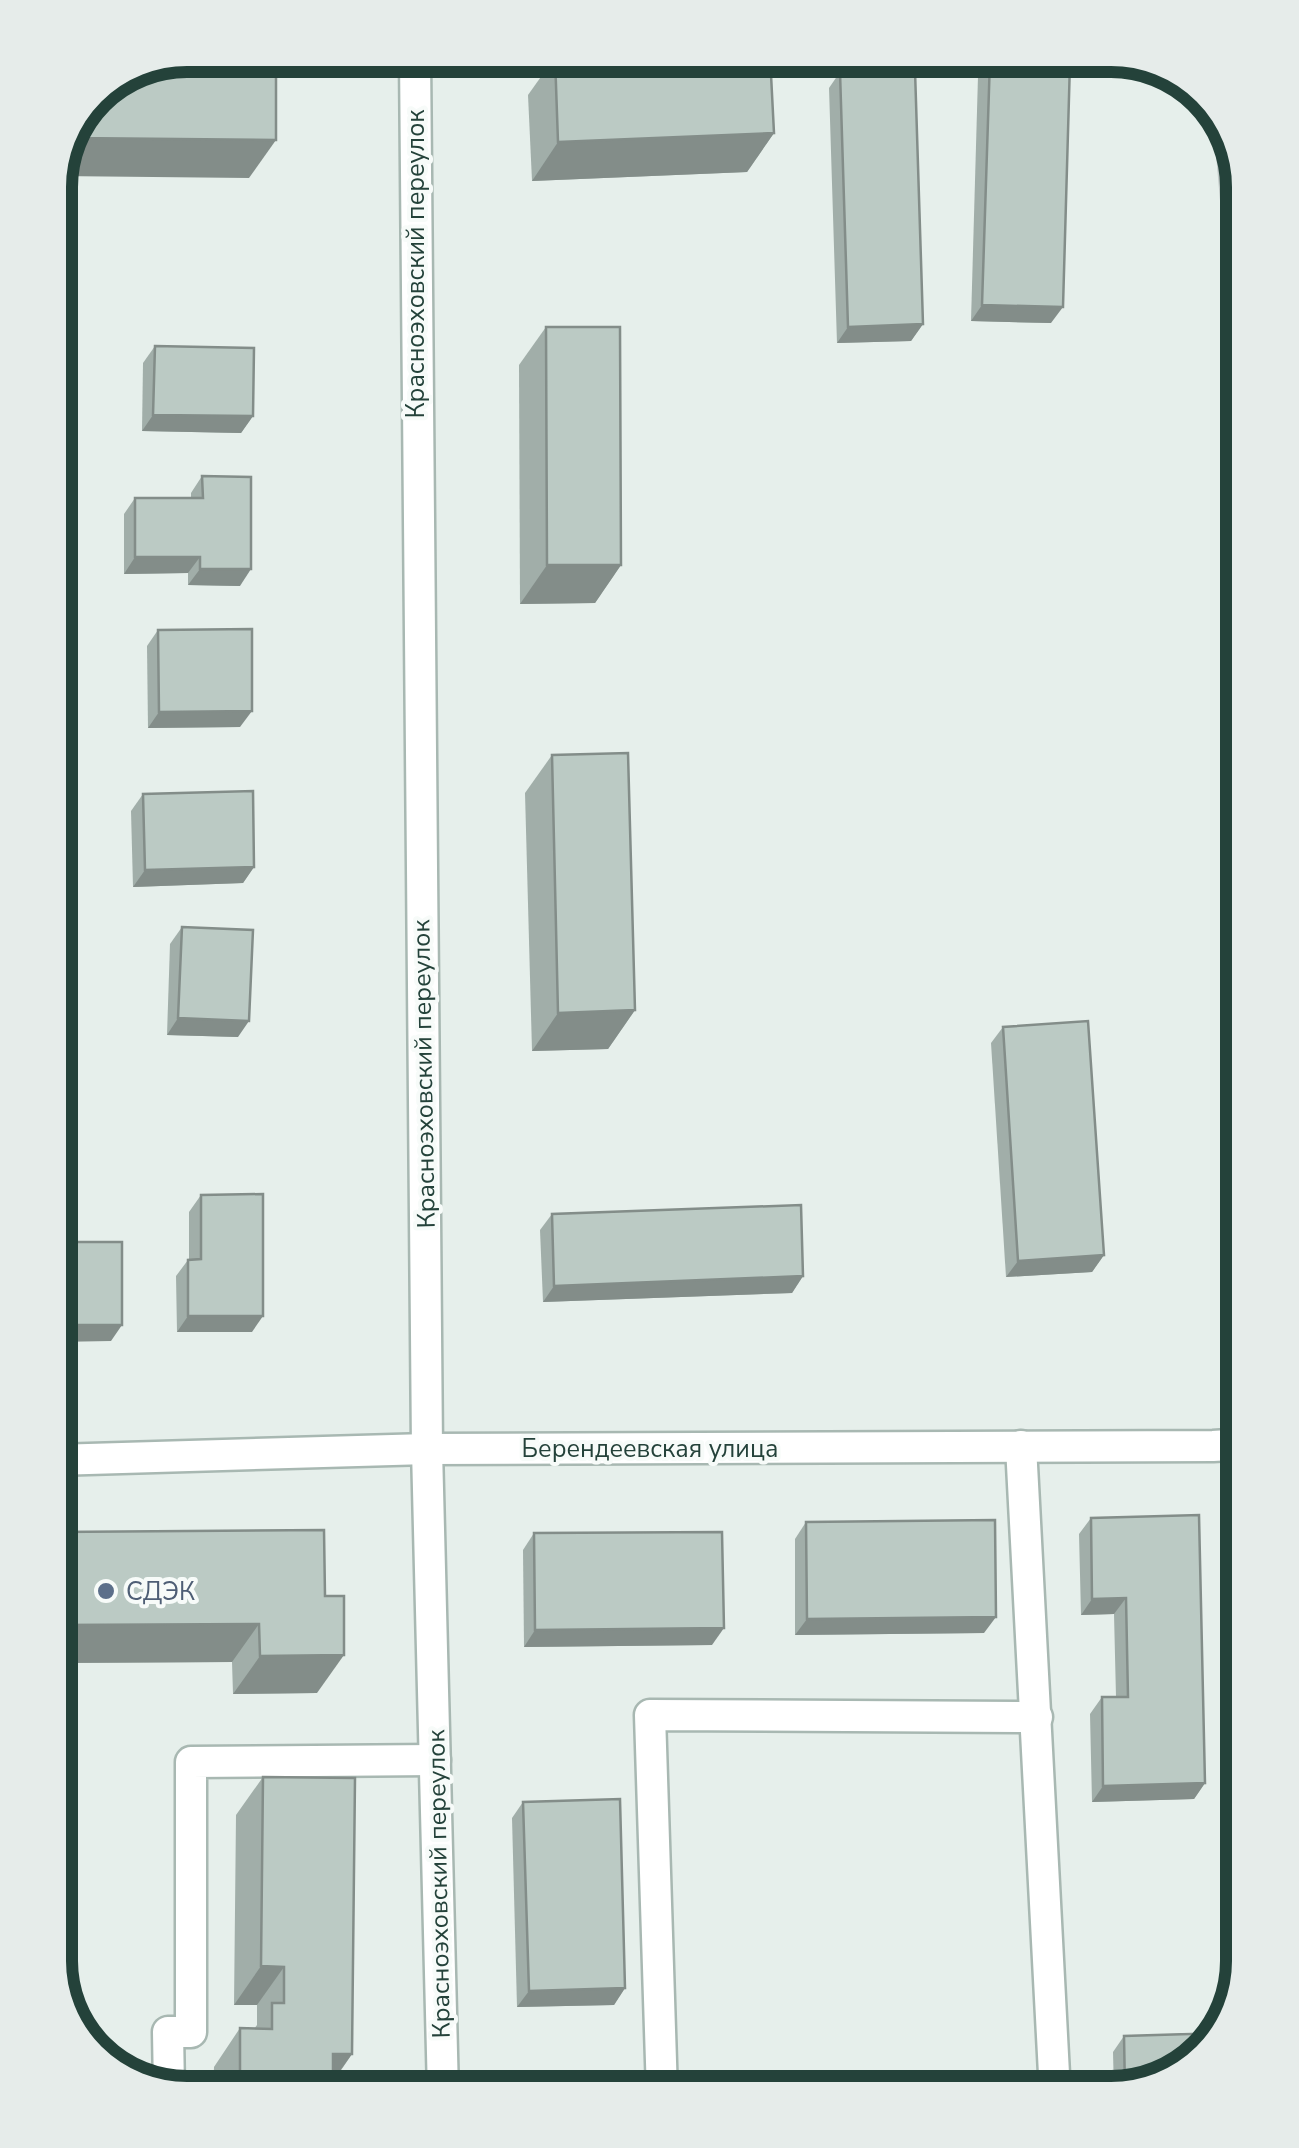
<svg xmlns="http://www.w3.org/2000/svg" width="1299" height="2148" font-family="'Nunito Sans',sans-serif">
  <style>
    .lines { fill: none; stroke-linecap: round; stroke-linejoin: round }
    .minor-casing { stroke: #a8b8b2; stroke-width: 35 }
    .major-casing { stroke: #c2cac8; stroke-width: 35 }
    .minor { stroke: #fff; stroke-width: 30 }
    .major { stroke: #6aa596; stroke-width: 30 }
    .wall { fill: #a1aea9 }
    .shaded-wall { fill: #838d89 }
    .building { fill: #bbcac4; stroke: #838d89; stroke-width: 2.5 }
    .service-dot { fill: #5c6f8a; stroke: #f7fbf9; stroke-width: 4 }
    .labels { text-anchor: middle; stroke-width: 8; stroke-linejoin: round; paint-order: stroke }
    .street-label { font-size: 25px; fill: #24423a; stroke: #f7fbf9 }
    .service-label { font-size: 25px; fill: #4e5e75; stroke: #f7fbf9; text-anchor: start }
    .rim { fill: none; stroke: #24423a; stroke-width: 12 }
  </style>
  <rect width="100%" height="100%" fill="#e6efeb"/>
  <g class="lines">
    <defs>
      <g id="minor">
        <path d="M 415,55 L 427,1449 L 443,2093"/>
        <path d="M 1021,1446 L 1055,2093"/>
        <path d="M 55,1460 L 427,1449 L 1213,1446 L 1244,1444"/>
        <path d="M 169,2089 L 168,2032 L 191,2032 L 191,1762 L 435,1760"/>
        <path d="M 662,2093 L 650,1715 L 1037,1717"/>
      </g>
      <path id="major" d="M 1232,136 L 1244,276"/>
    </defs>
    <use href="#minor" class="minor-casing"/>
    <use href="#major" class="major-casing"/>
    <use href="#minor" class="minor"/>
    <use href="#major" class="major"/>
  </g>
  <g class="wall">
    <path d="M 555,57 L 774,133 L 747,172 L 532,181 L 528,95 Z"/>
    <path d="M 990,59 L 1051,323 L 971,321 L 978,76 Z"/>
    <path d="M 840,72 L 923,324 L 911,341 L 837,343 L 829,88 Z"/>
    <path d="M 546,327 L 621,565 L 595,603 L 520,604 L 519,365 Z"/>
    <path d="M 155,346 L 253,416 L 241,433 L 142,431 L 143,363 Z"/>
    <path d="M 202,476 L 240,586 L 188,585 L 188,573 L 124,574 L 124,514 L 135,498 L 191,498 L 191,493 Z"/>
    <path d="M 158,630 L 240,727 L 148,728 L 147,646 Z"/>
    <path d="M 552,755 L 635,1010 L 608,1049 L 532,1051 L 525,793 Z"/>
    <path d="M 143,794 L 254,867 L 243,883 L 133,887 L 131,811 Z"/>
    <path d="M 182,927 L 238,1037 L 167,1035 L 170,944 Z"/>
    <path d="M 1003,1027 L 1104,1255 L 1092,1272 L 1006,1277 L 991,1043 Z"/>
    <path d="M 201,1195 L 252,1332 L 177,1332 L 176,1276 L 188,1260 L 189,1260 L 189,1212 Z"/>
    <path d="M 552,1214 L 803,1276 L 792,1293 L 543,1302 L 540,1230 Z"/>
    <path d="M 1091,1518 L 1205,1783 L 1194,1799 L 1092,1802 L 1090,1714 L 1102,1697 L 1116,1697 L 1114,1614 L 1081,1615 L 1079,1534 Z"/>
    <path d="M 806,1522 L 984,1633 L 795,1635 L 795,1539 Z"/>
    <path d="M 324,1530 L 317,1693 L 233,1694 L 232,1662 L 55,1663 L 55,1532 Z"/>
    <path d="M 534,1533 L 712,1645 L 524,1647 L 523,1550 Z"/>
    <path d="M 263,1777 L 352,2054 L 333,2082 L 333,2093 L 213,2093 L 214,2067 L 240,2028 L 254,2029 L 257,2025 L 257,2005 L 234,2005 L 236,1815 Z"/>
    <path d="M 523,1802 L 625,1988 L 614,2005 L 517,2007 L 512,1818 Z"/>
    <path d="M 1124,2036 L 1169,2080 L 1114,2092 L 1113,2052 Z"/>
  </g>
  <g class="shaded-wall">
    <path d="M 774,133 L 747,172 L 532,181 L 558,142 Z"/>
    <path d="M 74,138 L 276,140 L 249,178 L 57,176 Z"/>
    <path d="M 982,305 L 1063,307 L 1051,323 L 971,321 Z"/>
    <path d="M 923,324 L 911,341 L 837,343 L 848,327 Z"/>
    <path d="M 153,415 L 253,416 L 241,433 L 142,431 Z"/>
    <path d="M 135,557 L 200,557 L 188,573 L 124,574 Z"/>
    <path d="M 547,565 L 621,565 L 595,603 L 520,604 Z"/>
    <path d="M 200,569 L 251,569 L 240,586 L 188,585 Z"/>
    <path d="M 252,711 L 240,727 L 148,728 L 159,712 Z"/>
    <path d="M 254,867 L 243,883 L 133,887 L 145,870 Z"/>
    <path d="M 635,1010 L 608,1049 L 532,1051 L 558,1013 Z"/>
    <path d="M 178,1018 L 249,1021 L 238,1037 L 167,1035 Z"/>
    <path d="M 1104,1255 L 1092,1272 L 1006,1277 L 1018,1261 Z"/>
    <path d="M 803,1276 L 792,1293 L 543,1302 L 554,1286 Z"/>
    <path d="M 188,1316 L 263,1316 L 252,1332 L 177,1332 Z"/>
    <path d="M 55,1325 L 122,1325 L 111,1341 L 55,1342 Z"/>
    <path d="M 1126,1598 L 1114,1614 L 1081,1615 L 1092,1599 Z"/>
    <path d="M 996,1617 L 984,1633 L 795,1635 L 807,1619 Z"/>
    <path d="M 259,1624 L 232,1662 L 55,1663 L 55,1625 Z"/>
    <path d="M 724,1628 L 712,1645 L 524,1647 L 535,1630 Z"/>
    <path d="M 344,1655 L 317,1693 L 233,1694 L 260,1656 Z"/>
    <path d="M 1205,1783 L 1194,1799 L 1092,1802 L 1103,1786 Z"/>
    <path d="M 261,1966 L 284,1967 L 257,2005 L 234,2005 Z"/>
    <path d="M 625,1988 L 614,2005 L 517,2007 L 529,1991 Z"/>
    <path d="M 333,2054 L 352,2054 L 325,2092 Z"/>
  </g>
  <g class="building">
    <path d="M 188,55 L 276,56 L 276,140 L 74,138 L 94,94 Z"/>
    <path d="M 594,55 L 770,55 L 774,133 L 558,142 L 555,57 Z"/>
    <path d="M 990,59 L 1070,62 L 1063,307 L 982,305 Z"/>
    <path d="M 915,70 L 923,324 L 848,327 L 840,72 Z"/>
    <path d="M 546,327 L 620,327 L 621,565 L 547,565 Z"/>
    <path d="M 155,346 L 254,348 L 253,416 L 153,415 Z"/>
    <path d="M 202,476 L 251,477 L 251,569 L 200,569 L 200,557 L 135,557 L 135,498 L 203,498 Z"/>
    <path d="M 252,629 L 252,711 L 159,712 L 158,630 Z"/>
    <path d="M 628,753 L 635,1010 L 558,1013 L 552,755 Z"/>
    <path d="M 253,791 L 254,867 L 145,870 L 143,794 Z"/>
    <path d="M 182,927 L 253,930 L 249,1021 L 178,1018 Z"/>
    <path d="M 1088,1021 L 1104,1255 L 1018,1261 L 1003,1027 Z"/>
    <path d="M 263,1194 L 263,1316 L 188,1316 L 188,1260 L 201,1259 L 201,1195 Z"/>
    <path d="M 801,1205 L 803,1276 L 554,1286 L 552,1214 Z"/>
    <rect x="55" y="1242" width="67" height="83"/>
    <path d="M 1199,1515 L 1205,1783 L 1103,1786 L 1102,1697 L 1128,1697 L 1126,1598 L 1092,1599 L 1091,1518 Z"/>
    <path d="M 995,1520 L 996,1617 L 807,1619 L 806,1522 Z"/>
    <path d="M 324,1530 L 325,1596 L 344,1596 L 344,1655 L 260,1656 L 259,1624 L 55,1625 L 55,1532 Z"/>
    <path d="M 722,1532 L 724,1628 L 535,1630 L 534,1533 Z"/>
    <path d="M 263,1777 L 355,1778 L 352,2054 L 333,2054 L 333,2093 L 240,2093 L 240,2028 L 272,2029 L 272,2003 L 284,2003 L 284,1967 L 261,1966 Z"/>
    <path d="M 620,1799 L 625,1988 L 529,1991 L 523,1802 Z"/>
    <path d="M 1222,2033 L 1169,2080 L 1125,2090 L 1124,2036 Z"/>
  </g>
  <circle class="service-dot" cx="106" cy="1591" r="10"/>
  <g class="labels">
    <g class="street-label">
      <text transform="translate(415 264) rotate(-90)" y="9">Красноэховский переулок</text>
      <text transform="translate(423 1074) rotate(-91)" y="9">Красноэховский переулок</text>
      <text x="650" y="1457">Берендеевская улица</text>
      <text transform="translate(438 1884) rotate(-91)" y="9">Красноэховский переулок</text>
    </g>
    <g class="service-label">
      <text x="126" y="1600">СДЭК</text>
    </g>
  </g>
  <path d="M0 0H1299V2148H0ZM187 72H1111A115 115 0 0 1 1226 187V1961A115 115 0 0 1 1111 2076H187A115 115 0 0 1 72 1961V187A115 115 0 0 1 187 72Z" fill="#e6ecea" fill-rule="evenodd"/>
  <path class="rim" d="M187 72H1111A115 115 0 0 1 1226 187V1961A115 115 0 0 1 1111 2076H187A115 115 0 0 1 72 1961V187A115 115 0 0 1 187 72Z"/>
</svg>
